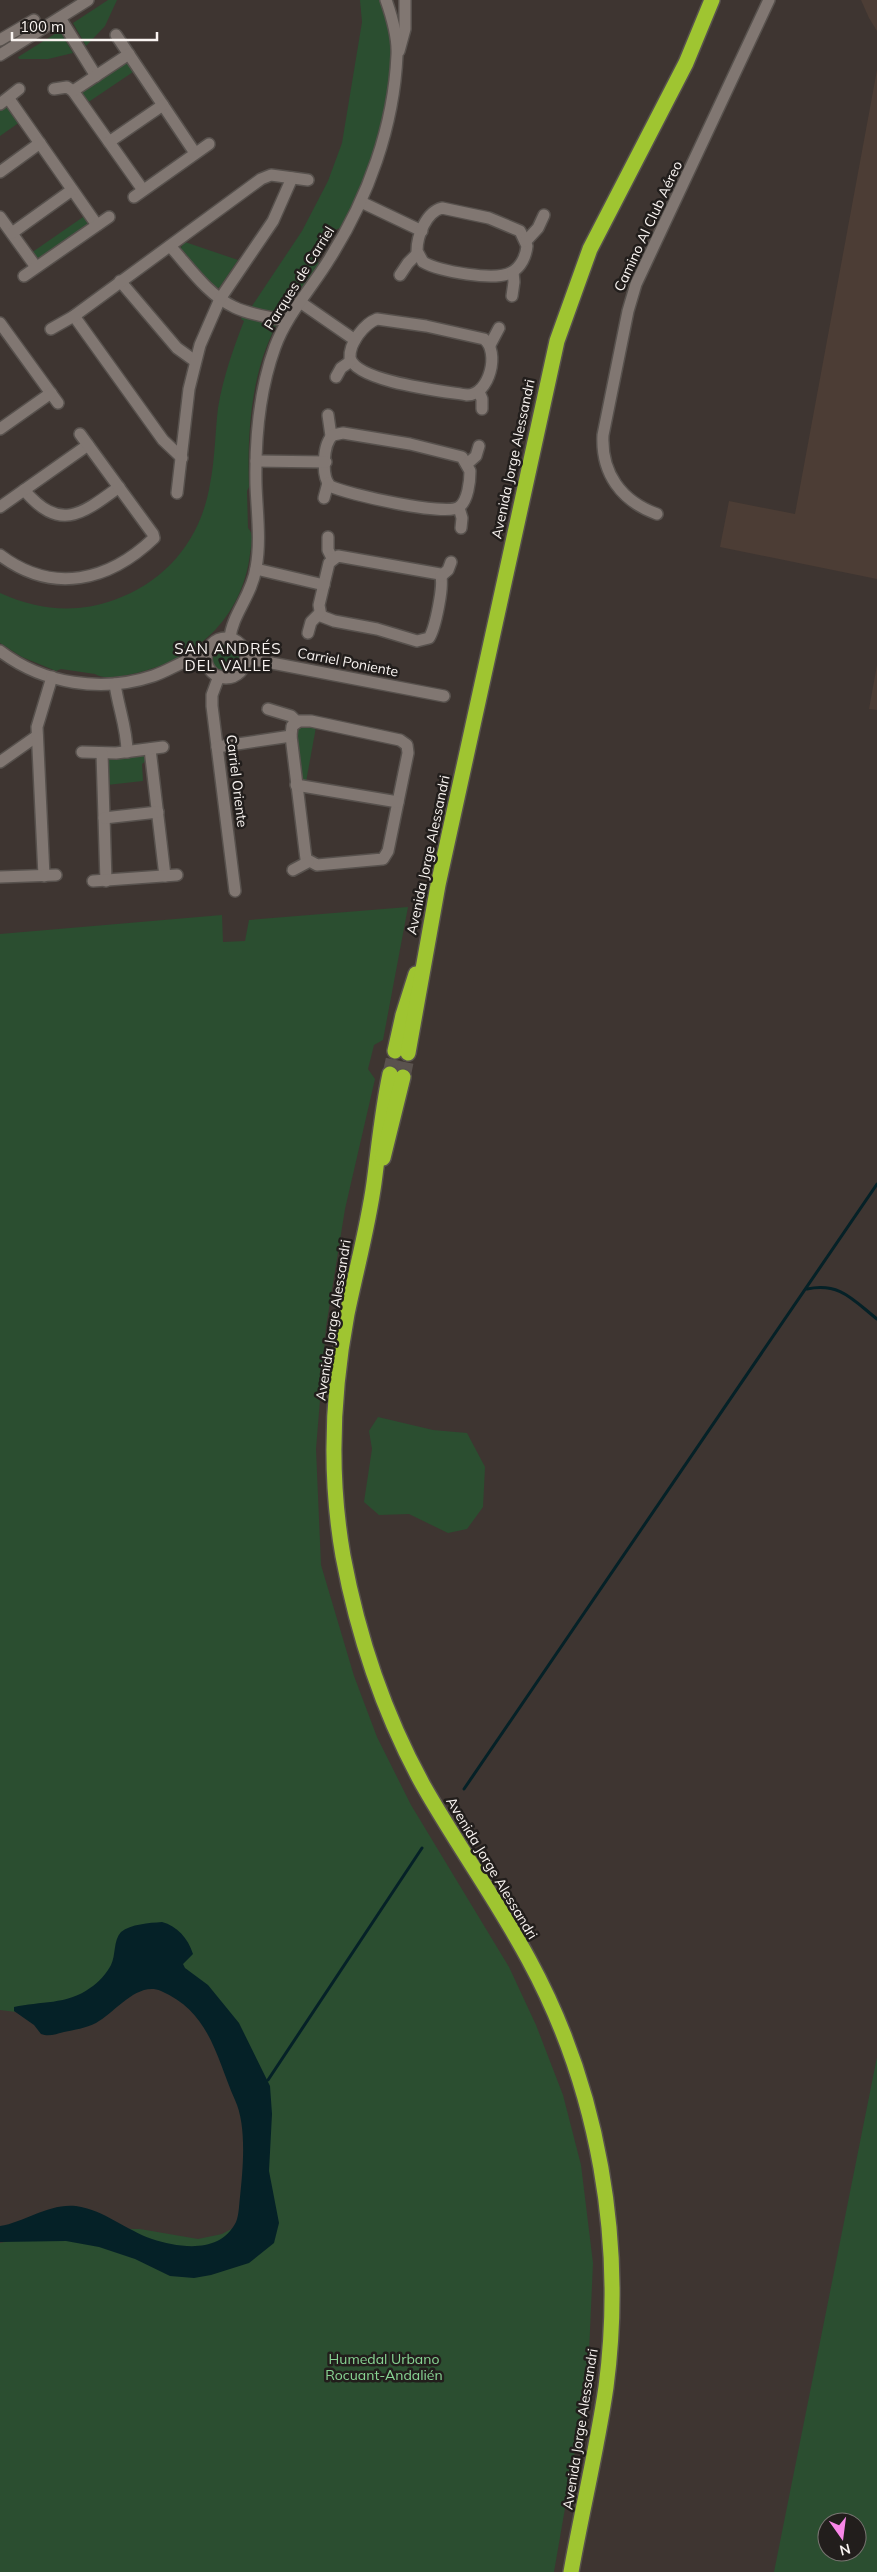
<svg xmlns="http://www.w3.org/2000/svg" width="877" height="2572" font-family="Mulish,sans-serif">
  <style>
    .built { fill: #4c3d35 }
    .green { fill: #2b4e30; fill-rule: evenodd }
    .water { fill: #052127 }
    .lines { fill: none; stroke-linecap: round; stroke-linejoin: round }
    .stream { stroke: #052127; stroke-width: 3 }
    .highway-tunnel { stroke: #5a524e; stroke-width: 15; stroke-dasharray: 15 8; stroke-linecap: butt }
    .minor-casing { stroke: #57514d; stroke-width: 14 }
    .highway-casing { stroke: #57514d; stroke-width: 18 }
    .minor { stroke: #817772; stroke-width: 11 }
    .highway { stroke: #9fc531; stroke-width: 15 }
    .labels { text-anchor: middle; stroke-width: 5; stroke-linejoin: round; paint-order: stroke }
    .street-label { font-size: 14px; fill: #f9f4f1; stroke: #221e1c }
    .park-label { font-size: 14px; fill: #89d594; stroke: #221e1c }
    .neighbourhood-label { font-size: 15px; letter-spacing: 1px; fill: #f9f4f1; stroke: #221e1c }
  </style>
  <rect width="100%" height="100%" fill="#3e3531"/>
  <g class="built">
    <path d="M 861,0 L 877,0 L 877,31 L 869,18 Z"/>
    <path d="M 877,70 L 877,579 L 720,547 L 729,501 L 795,514 Z"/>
    <path d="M 877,665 L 877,710 L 869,709 Z"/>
  </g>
  <g class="green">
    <path d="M 108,0 L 117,0 L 105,26 L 86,46 L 73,23 Z"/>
    <path d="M 360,0 L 381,0 C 385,13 390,27 392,41 C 394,56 390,72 388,87 C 380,139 366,182 341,228 L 337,229 L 318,261 L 319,266 C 304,285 288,304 276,326 C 251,373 247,434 249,487 L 247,491 L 248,528 C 255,535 251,545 250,554 C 242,619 195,661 132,674 C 122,676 104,680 95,674 L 61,669 L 56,671 L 22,657 L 0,643 L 0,593 C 38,610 75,614 114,600 C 167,581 201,539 210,484 C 215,459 215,433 218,408 C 223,378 233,349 244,321 L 241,319 L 247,305 L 252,306 L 302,231 L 328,181 L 342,143 L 362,22 Z"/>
    <path d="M 58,32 L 61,33 L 73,53 L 48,59 L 19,59 L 18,57 Z"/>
    <path d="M 125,62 L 130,63 L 136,70 L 87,103 L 81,92 Z"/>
    <path d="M 7,107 L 11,108 L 20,122 L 0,136 L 0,109 Z"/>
    <path d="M 86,215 L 89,224 L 38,259 L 31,253 Z"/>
    <path d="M 185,242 L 238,260 L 219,288 L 214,287 L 182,252 L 181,247 Z"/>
    <circle cx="226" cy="657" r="15"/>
    <path d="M 303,726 L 316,727 L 306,782 L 302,782 L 295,733 Z"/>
    <path d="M 144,755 L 147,760 L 142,764 L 143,781 L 107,785 L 107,758 Z"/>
    <path d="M 408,907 L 383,1040 L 374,1045 L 368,1069 L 375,1079 L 345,1209 L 326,1327 L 316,1449 L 321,1565 L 354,1676 L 377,1737 L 411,1805 L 509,1967 L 536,2025 L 563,2095 L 581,2165 L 593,2263 L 588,2375 L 554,2572 L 0,2572 L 0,2243 L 74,2228 L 140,2229 L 198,2239 L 222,2234 L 237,2226 L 248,2209 L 250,2102 L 181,1986 L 108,1981 L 69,2003 L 32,2014 L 0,2010 L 0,934 L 222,915 L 223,942 L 245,941 L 249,920 Z"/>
    <path d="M 378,1417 L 433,1430 L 467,1433 L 485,1467 L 483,1507 L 467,1529 L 448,1533 L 409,1514 L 379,1515 L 364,1502 L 372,1449 L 369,1431 Z"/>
    <path d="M 877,2057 L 877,2572 L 774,2572 ZM 827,2522 L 857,2522 L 857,2552 L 827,2552 Z"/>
  </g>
  <path class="water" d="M 162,1922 C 177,1926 188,1938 193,1954 L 183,1964 L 185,1968 L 208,1985 L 239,2023 L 270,2086 L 272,2114 L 269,2171 L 279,2223 L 274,2243 L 249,2263 L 211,2275 L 194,2278 L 170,2276 L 135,2259 L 99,2247 L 66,2241 L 0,2242 L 0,2226 C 25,2222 49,2203 76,2206 C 104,2210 126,2230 152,2239 C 180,2248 220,2254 236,2222 C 239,2215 239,2205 240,2197 C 243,2168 247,2126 235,2100 C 216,2057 210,2012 161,1991 C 137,1981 115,2013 96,2023 C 86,2028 74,2030 64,2032 C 56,2034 49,2037 41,2034 L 34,2025 L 14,2011 L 14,2007 C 40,2001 67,2005 90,1988 C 98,1983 107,1973 111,1965 C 116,1955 113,1941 121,1932 C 131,1924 149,1923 162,1922 Z"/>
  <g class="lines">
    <g class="stream">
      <path d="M 807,1289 C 840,1282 853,1300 877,1319"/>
      <path d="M 464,1789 L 877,1184"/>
      <path d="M 268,2080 L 422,1848"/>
    </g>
    <g class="highway-tunnel">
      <path d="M 390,1074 L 395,1051"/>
      <path d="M 403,1077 L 408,1053"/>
    </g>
    <defs>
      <g id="minor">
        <path d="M 60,18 L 96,76"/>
        <path d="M 116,35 L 195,153"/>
        <path d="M 0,40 L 34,20"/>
        <path d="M 399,51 L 405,29 L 405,0"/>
        <path d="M 0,55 L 88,0"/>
        <path d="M 54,89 L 67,87 L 73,91 L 143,190"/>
        <path d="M 73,91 L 129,54"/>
        <path d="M 9,99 L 97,225"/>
        <path d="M 0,104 L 19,89"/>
        <path d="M 109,142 L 163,105"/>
        <path d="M 0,172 L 40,143"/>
        <path d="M 134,197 L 209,144"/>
        <path d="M 361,202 L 422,231"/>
        <path d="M 442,208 L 489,218 L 520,231 L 527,246 C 526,256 521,267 512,272 C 495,282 439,271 423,262 L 417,251 C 417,236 426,212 442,208 Z"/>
        <path d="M 0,217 L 36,267"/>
        <path d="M 12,233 L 72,190"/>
        <path d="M 526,241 L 538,228 L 544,215"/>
        <path d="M 170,246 C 189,267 208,295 234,307 C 250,315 270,317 287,321"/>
        <path d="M 400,275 L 408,263 L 417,254"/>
        <path d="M 24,276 L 109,217"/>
        <path d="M 120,281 L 177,348 L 195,361"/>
        <path d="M 512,296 L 514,282 L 513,272"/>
        <path d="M 300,302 L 355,340"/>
        <path d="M 74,316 L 163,440 L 182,458"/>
        <path d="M 377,319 L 426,326 L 484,339 C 500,351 490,395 467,395 C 443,391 357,382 350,358 C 349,343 364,324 377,319 Z"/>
        <path d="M 0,323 L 58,403"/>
        <path d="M 51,329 L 74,316 L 261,179 L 271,175 L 308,180"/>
        <path d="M 490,345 L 499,328"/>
        <path d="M 336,377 L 341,368 L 351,361"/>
        <path d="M 479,392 L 482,399 L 482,409"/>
        <path d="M 328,415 L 331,436"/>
        <path d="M 0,429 L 51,393"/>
        <path d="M 343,433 L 410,444 L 462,457 L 470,471 C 470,481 468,501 459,507 C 447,517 346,494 330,486 C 321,476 323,443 333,435 Z"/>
        <path d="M 256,461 L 326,462"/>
        <path d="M 467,464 L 476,456 L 479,446"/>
        <path d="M 24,490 C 60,532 81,515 119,487"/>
        <path d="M 177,493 L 189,389 L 200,345 L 220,299 L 273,221 L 292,178"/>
        <path d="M 324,498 L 328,483"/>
        <path d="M 0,507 L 88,445"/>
        <path d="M 459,508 L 462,518 L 461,528"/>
        <path d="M 657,514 C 621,501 601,473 603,435 L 628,311 L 636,284 L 769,0"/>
        <path d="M 328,537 L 328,550 L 332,558"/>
        <path d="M 0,555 C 53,595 109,581 154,538 L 153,534 L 80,434"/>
        <path d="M 338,556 L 440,574 C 445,583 435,629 429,638 L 417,641 L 377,629 L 334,621 L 321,616 L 319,605 L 329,563 Z"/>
        <path d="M 256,569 L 324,585"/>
        <path d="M 441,576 L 448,570 L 451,562"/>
        <path d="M 308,633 L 311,622 L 320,613"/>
        <path d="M 230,638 C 232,615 252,595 256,568 C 261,541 257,513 256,485 C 255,439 259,391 275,347 C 287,314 312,288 330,258 C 368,198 394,126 397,55 C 398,37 392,17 386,0"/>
        <circle cx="226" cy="658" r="20"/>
        <path d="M 0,651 C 43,684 102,693 153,676 C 171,670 188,657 206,655"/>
        <path d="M 246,658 L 444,696"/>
        <path d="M 219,676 L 212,695 L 212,706 L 235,891"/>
        <path d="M 115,684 C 118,707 127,728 127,752"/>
        <path d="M 268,709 L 291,716 L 297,722"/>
        <path d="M 299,721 L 311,721 L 400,740 L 407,745 L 408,753 L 388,851 L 383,859 L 317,865 L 306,859 L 291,736 L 292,726 Z"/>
        <path d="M 217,747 L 291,736"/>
        <path d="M 150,749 L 165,876"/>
        <path d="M 82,752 L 116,753 L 163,747"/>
        <path d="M 102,753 L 106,881"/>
        <path d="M 0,762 L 37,736"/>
        <path d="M 296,785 L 398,802"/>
        <path d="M 104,818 L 158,812"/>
        <path d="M 293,870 L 308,862"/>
        <path d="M 44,876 L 37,727 L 52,677"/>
        <path d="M 0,877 L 56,875"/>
        <path d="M 93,881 L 177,875"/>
      </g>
      <g id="highway">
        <path d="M 395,1051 L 403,1015 L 416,974"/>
        <path d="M 408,1053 L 438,885 L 557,341 L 590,249 L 686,63 L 712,0"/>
        <path d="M 390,1074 C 382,1111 379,1146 374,1183 C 368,1227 356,1270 347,1314 C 332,1394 329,1476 343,1556 C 358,1636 384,1714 423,1785 C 457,1845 497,1900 529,1960 C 599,2089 625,2242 606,2387 C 597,2449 582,2510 571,2572"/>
        <path d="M 383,1158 L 403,1077"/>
      </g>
    </defs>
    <use href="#minor" class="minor-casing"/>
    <use href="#highway" class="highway-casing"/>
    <use href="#minor" class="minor"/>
    <use href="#highway" class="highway"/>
  </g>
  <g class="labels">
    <g class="street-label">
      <text transform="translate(648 226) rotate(-65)" y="5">Camino Al Club Aéreo</text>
      <text transform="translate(299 278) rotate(-58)" y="5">Parques de Carriel</text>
      <text transform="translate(513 459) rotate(-78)" y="5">Avenida Jorge Alessandri</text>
      <text transform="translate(348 662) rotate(11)" y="5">Carriel Poniente</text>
      <text transform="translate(237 781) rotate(83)" y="5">Carriel Oriente</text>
      <text transform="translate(428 855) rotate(-78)" y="5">Avenida Jorge Alessandri</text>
      <text transform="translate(333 1320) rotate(-81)" y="5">Avenida Jorge Alessandri</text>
      <text transform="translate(492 1868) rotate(59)" y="5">Avenida Jorge Alessandri</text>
      <text transform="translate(580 2429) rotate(-81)" y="5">Avenida Jorge Alessandri</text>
    </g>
    <g class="park-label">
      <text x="384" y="2364">Humedal Urbano<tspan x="384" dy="16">Rocuant-Andalién</tspan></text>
    </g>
    <g class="neighbourhood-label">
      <text x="228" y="654">SAN ANDRÉS<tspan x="228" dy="17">DEL VALLE</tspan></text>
    </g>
  </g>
  <g transform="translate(842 2537) rotate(166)"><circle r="24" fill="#221e1c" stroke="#787471"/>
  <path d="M0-4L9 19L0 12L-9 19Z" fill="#f987e8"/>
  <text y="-8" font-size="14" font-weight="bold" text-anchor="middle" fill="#f9f4f1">N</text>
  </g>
  <path d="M12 32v8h145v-8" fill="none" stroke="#f9f4f1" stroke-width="2.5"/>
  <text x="20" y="32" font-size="15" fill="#f9f4f1" stroke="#221e1c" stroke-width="4" paint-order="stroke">100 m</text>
</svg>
